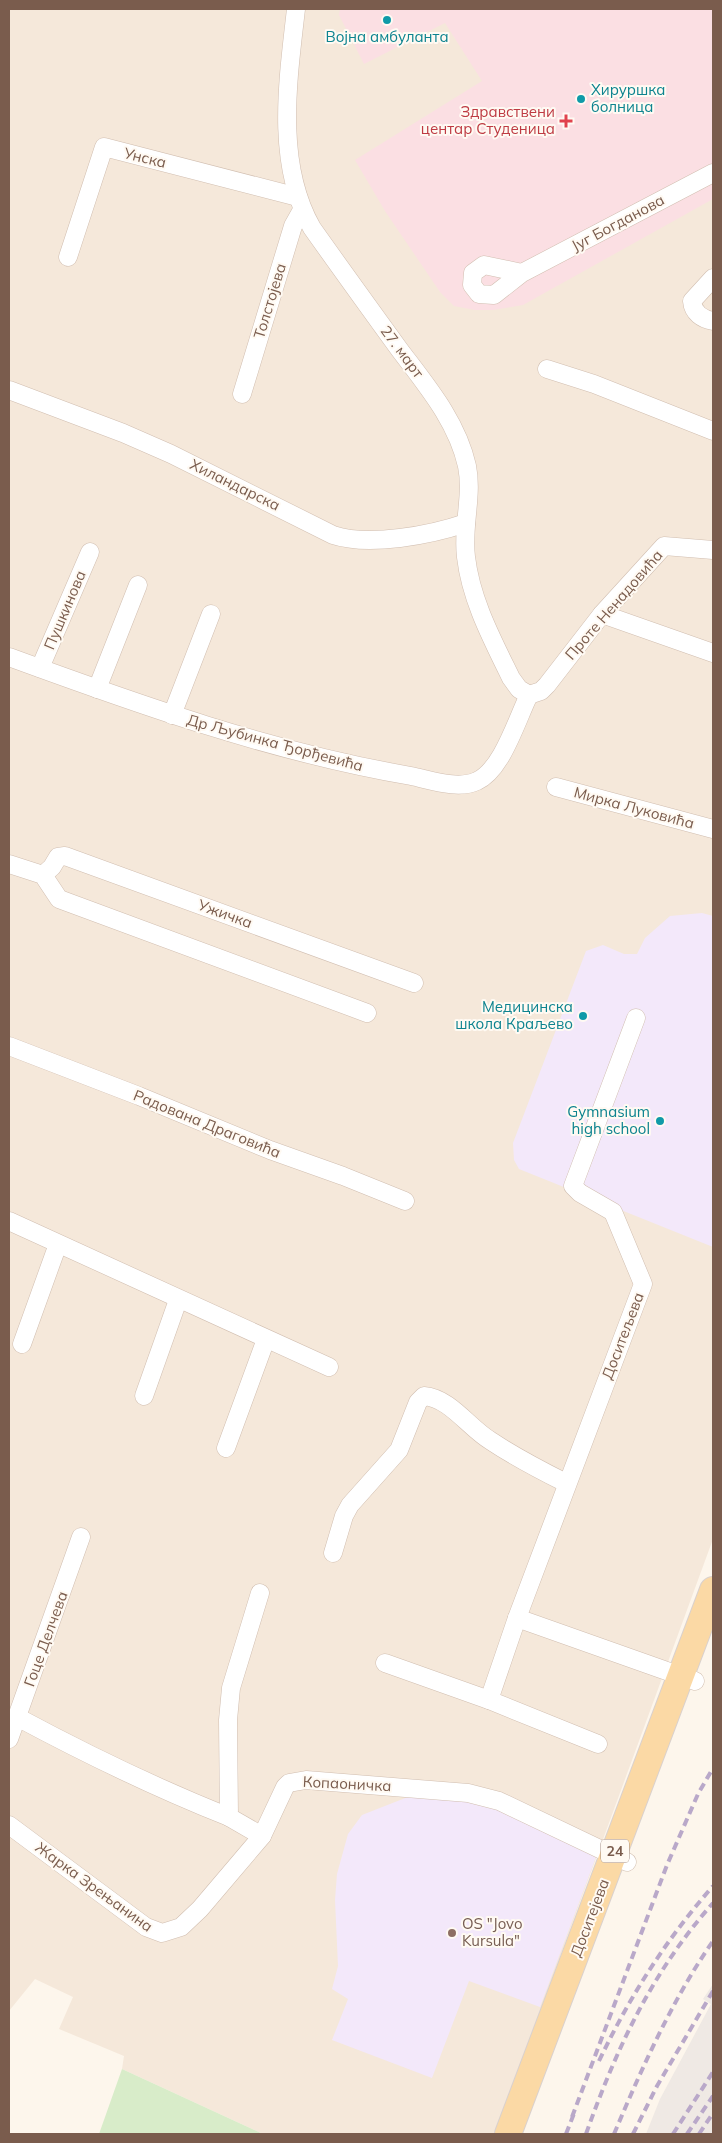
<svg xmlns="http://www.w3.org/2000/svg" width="722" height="2143" font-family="Mulish,sans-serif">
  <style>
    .residential { fill: #f5e8da }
    .industrial { fill: #efe9e4 }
    .education { fill: #f3e8fa }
    .medical { fill: #fbdfe3 }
    .green { fill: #d8ecc9 }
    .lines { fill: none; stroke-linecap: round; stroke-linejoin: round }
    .street-casing { stroke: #d1beb0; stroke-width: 19 }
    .primary-casing { stroke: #dad1cd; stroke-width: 28 }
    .street { stroke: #fff; stroke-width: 18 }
    .primary { stroke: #fbd9a5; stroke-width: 26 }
    .rail { stroke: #b9a8c9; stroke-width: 4; stroke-dasharray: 8 5; stroke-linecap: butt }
    .culture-dot { fill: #0f9aa8; stroke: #fffaf3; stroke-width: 2 }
    .health-dot { fill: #e0444e; stroke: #fffaf3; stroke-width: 2 }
    .education-dot { fill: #8d6e63; stroke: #fffaf3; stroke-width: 2 }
    .labels { text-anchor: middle; stroke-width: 4; stroke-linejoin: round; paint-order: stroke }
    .shield { fill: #fffaf3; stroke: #a28b7f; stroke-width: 1 }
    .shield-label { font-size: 14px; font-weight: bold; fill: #7a5c4d }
    .culture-label { font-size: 15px; fill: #0d838f; stroke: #fffaf3; text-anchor: end }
    .health-label { font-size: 15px; fill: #be3a42; stroke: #fffaf3; text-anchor: end }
    .street-label { font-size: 15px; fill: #7a5c4d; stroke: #fffaf3 }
    .education-label { font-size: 15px; fill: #785e54; stroke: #fffaf3; text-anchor: start }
  </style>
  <rect width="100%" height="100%" fill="#fdf6ec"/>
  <path class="residential" d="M 9,9 L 713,9 L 713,1539 L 495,2134 L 263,2134 L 122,2069 L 124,2056 L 59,2029 L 73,1997 L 35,1979 L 9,2011 Z"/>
  <path class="industrial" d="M 713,1984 L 713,2134 L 646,2134 L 660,2099 L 711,2004 L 703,1999 Z"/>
  <g class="education">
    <path d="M 702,913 L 713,916 L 713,1247 L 519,1169 L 514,1160 L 513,1143 L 586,951 L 603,945 L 624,954 L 637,954 L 645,938 L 670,916 Z"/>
    <path d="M 418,1793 L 469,1799 L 498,1807 L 596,1857 L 540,2007 L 469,1981 L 432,2078 L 332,2040 L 348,1999 L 332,1989 L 338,1966 L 335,1900 L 337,1874 L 348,1834 L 362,1815 Z"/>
  </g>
  <path class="medical" d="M 340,9 L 713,9 L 713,199 L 523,305 L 493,310 L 475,310 L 454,306 L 440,292 L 385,211 L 355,160 L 482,81 L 445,23 L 364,64 L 339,15 Z"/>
  <path class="green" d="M 122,2069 L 263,2134 L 99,2134 Z"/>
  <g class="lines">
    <defs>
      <g id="street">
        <path d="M 296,9 C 288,80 275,163 312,228 C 341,269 370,309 399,349 C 426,385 457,421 467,466 C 473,496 462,527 466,557 C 471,600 492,639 511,678 L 519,689 L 529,695"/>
        <path d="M 68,257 L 104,147 L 298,197"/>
        <path d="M 522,273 L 484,265 L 473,273 L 472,285 L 479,294 L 494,295 L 522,273 L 713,173"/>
        <path d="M 713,278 L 692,301 C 693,313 702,319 713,321"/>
        <path d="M 547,369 L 594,384 L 713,431"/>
        <path d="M 9,390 L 123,433 L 171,454 L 333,535 C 369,547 431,535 466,523"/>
        <path d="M 242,394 L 293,226 L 302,210"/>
        <path d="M 602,614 L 713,653"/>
        <path d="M 9,657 C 140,705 272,752 411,776 C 431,780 458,790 477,781 C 502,770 517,719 529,695"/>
        <path d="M 40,668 L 90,552"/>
        <path d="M 97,689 L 138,585"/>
        <path d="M 529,695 L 541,691 L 547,685 L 602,614 L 664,546 L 713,550"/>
        <path d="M 172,715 L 211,614"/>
        <path d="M 556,787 L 713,829"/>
        <path d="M 9,864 L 43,875 L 59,899 L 367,1013"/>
        <path d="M 43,875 L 52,867 L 58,857 L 65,856 L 414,983"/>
        <path d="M 636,1018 L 573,1186 L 580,1193 L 613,1212 L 643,1284 L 517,1618 L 695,1681"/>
        <path d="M 9,1046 L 139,1096 L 270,1150 L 343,1176 L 405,1201"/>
        <path d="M 9,1221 L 329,1367"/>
        <path d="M 22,1344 L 58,1244"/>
        <path d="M 144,1396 L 178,1300"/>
        <path d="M 226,1448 L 266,1339"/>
        <path d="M 333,1553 L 344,1516 L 350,1505 L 399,1450 L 418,1402 L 424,1396 C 450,1398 469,1428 491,1441 C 515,1457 540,1470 566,1483"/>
        <path d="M 260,1593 L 231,1688 L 228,1720 L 229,1817 L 262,1836"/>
        <path d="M 385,1663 L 489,1700 L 598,1744"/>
        <path d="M 489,1700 L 517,1618"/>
        <path d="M 17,1717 C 86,1754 156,1788 229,1817"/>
        <path d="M 9,1739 L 81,1537"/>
        <path d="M 9,1825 L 146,1927 L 162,1933 L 181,1927 L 200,1909 L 262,1836 L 285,1787 L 289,1783 L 306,1780 L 468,1793 L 499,1801 L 627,1862"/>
      </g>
      <path id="primary" d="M 508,2134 L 713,1590"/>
    </defs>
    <use href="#street" class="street-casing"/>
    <use href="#primary" class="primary-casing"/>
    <use href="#street" class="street"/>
    <use href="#primary" class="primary"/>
    <g class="rail">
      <path d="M 599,2061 C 630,1996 665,1941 713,1886"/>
      <path d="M 572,2117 L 667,1865 L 698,1794 L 713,1768"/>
      <path d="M 566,2134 L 575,2111"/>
      <path d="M 586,2134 C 617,2047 652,1972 713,1903"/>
      <path d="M 614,2134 C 642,2068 672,2000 713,1941"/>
      <path d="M 633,2134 L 657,2086 L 713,1991"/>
      <path d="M 673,2134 L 713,2072"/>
      <path d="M 687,2134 L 713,2096"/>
      <path d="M 699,2134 L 713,2113"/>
    </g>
  </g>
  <g class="culture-dot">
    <circle cx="387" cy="20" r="5"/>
    <circle cx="581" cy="99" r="5"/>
    <circle cx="583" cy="1016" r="5"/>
    <circle cx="660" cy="1121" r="5"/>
  </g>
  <path class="health-dot" d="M563.5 113.5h5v5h5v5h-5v5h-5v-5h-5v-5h5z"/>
  <circle class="education-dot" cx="452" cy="1933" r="5"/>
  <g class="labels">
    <rect class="shield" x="601" y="1839.5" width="28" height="23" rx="4"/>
    <g class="shield-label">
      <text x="615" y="1856">24</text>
    </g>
    <g class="culture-label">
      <text x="387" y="42" text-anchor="middle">Војна амбуланта</text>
      <text x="591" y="95" text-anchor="start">Хируршка<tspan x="591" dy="17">болница</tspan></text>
      <text x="573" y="1012">Медицинска<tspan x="573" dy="17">школа Краљево</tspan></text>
      <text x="650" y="1117">Gymnasium<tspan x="650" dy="17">high school</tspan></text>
    </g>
    <g class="health-label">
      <text x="555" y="117">Здравствени<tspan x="555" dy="17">центар Студеница</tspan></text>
    </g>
    <g class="street-label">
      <text transform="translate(145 158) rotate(14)" y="5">Унска</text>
      <text transform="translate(618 223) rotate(-28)" y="5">Југ Богданова</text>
      <text transform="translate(270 301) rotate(-73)" y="5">Толстојева</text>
      <text transform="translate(402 352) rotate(53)" y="5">27. март</text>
      <text transform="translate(235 485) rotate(26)" y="5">Хиландарска</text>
      <text transform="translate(614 605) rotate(-49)" y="5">Проте Ненадовића</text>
      <text transform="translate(65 610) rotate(-67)" y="5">Пушкинова</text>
      <text transform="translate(275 743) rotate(15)" y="5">Др Љубинка Ђорђевића</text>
      <text transform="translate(634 808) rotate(15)" y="5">Мирка Луковића</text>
      <text transform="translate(225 914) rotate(20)" y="5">Ужичка</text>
      <text transform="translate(207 1124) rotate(22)" y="5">Радована Драговића</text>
      <text transform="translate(623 1336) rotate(-69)" y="5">Доситељева</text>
      <text transform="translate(46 1639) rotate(-70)" y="5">Гоце Делчева</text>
      <text transform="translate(347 1784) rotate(3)" y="5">Копаоничка</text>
      <text transform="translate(94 1887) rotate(36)" y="5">Жарка Зрењанина</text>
      <text transform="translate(590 1918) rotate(-69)" y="5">Доситејева</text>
    </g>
    <g class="education-label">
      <text x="462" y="1929">OS "Jovo<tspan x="462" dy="17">Kursula"</tspan></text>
    </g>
  </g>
  <rect width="722" height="2143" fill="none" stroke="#7a5c4d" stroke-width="20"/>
</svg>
